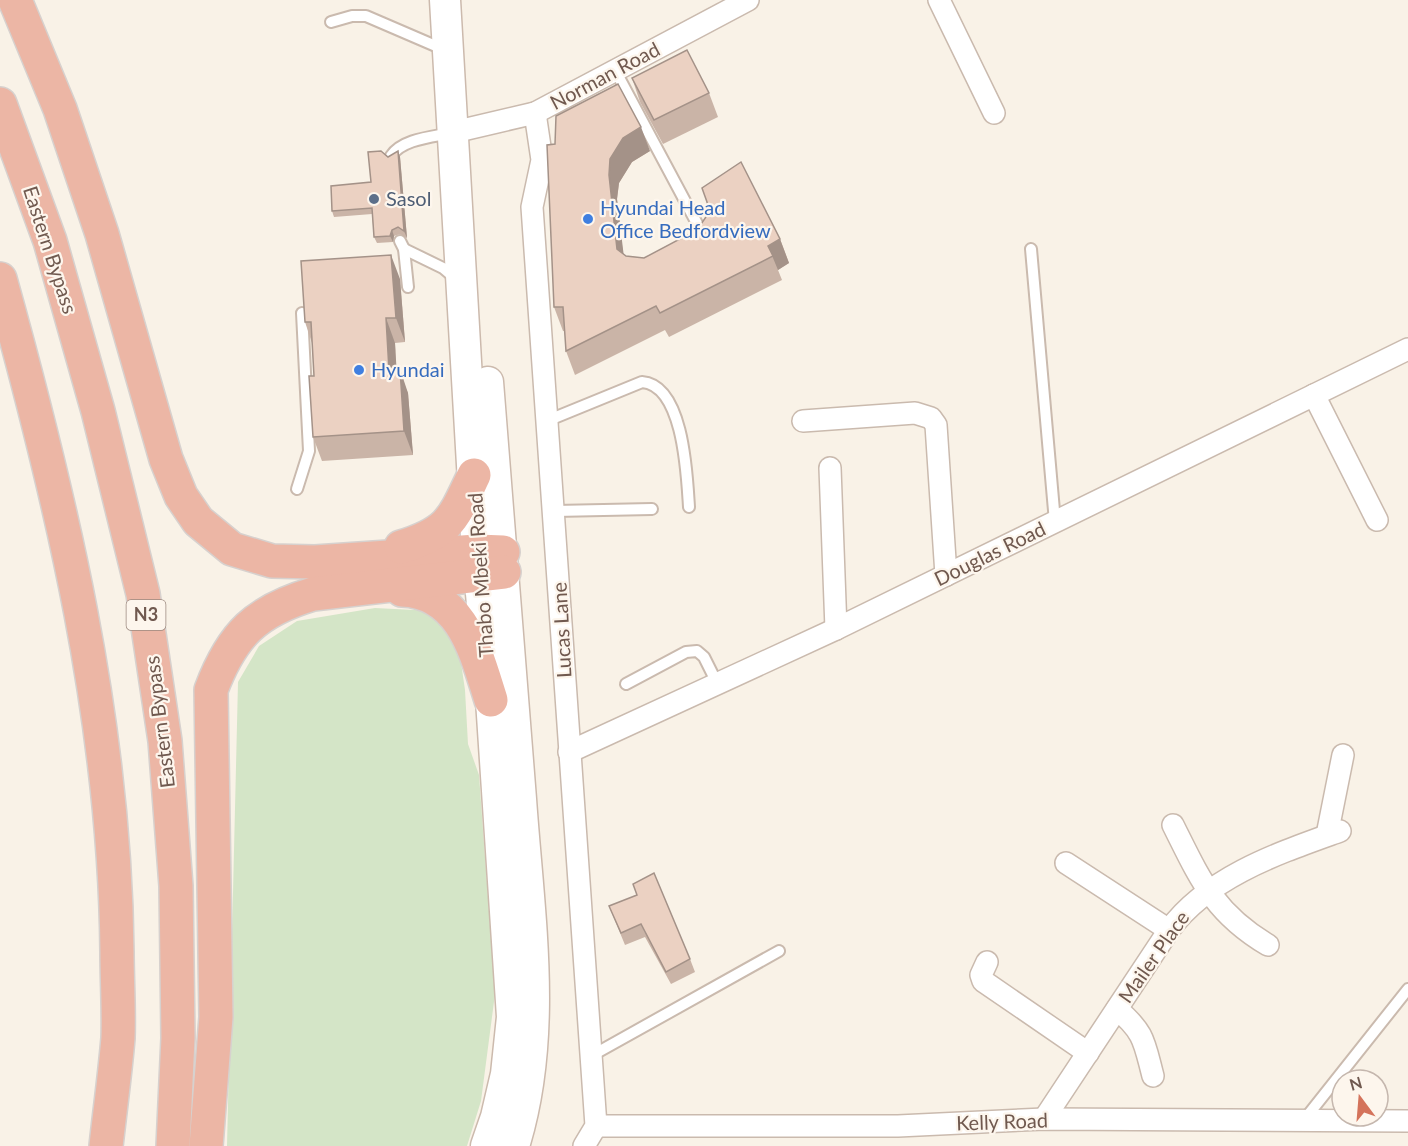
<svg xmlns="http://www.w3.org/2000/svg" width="1408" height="1146" font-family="Lato,sans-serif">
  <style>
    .green { fill: #d4e5c7 }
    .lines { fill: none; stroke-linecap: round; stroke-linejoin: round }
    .lane-casing { stroke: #cabaae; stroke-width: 14 }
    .street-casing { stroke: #cabaae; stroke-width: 24 }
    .secondary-casing { stroke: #ccbaad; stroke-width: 33 }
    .highway-casing { stroke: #d7d1ce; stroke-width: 36 }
    .lane { stroke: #fff; stroke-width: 10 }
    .street { stroke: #fff; stroke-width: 21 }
    .secondary { stroke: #fff; stroke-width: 30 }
    .highway { stroke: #ecb6a5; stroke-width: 33 }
    .wall { fill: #cab4a7 }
    .shaded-wall { fill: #a49288 }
    .building { fill: #ebd1c2; stroke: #a49288; stroke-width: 1.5 }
    .service-dot { fill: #5c6f8a; stroke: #fdf6ed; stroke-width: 2 }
    .shop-dot { fill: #3f7fe0; stroke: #fdf6ed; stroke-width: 2 }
    .labels { text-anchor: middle; stroke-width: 4.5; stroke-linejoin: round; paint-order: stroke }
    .shield { fill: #fdf6ed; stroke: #9a887e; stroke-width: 1.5 }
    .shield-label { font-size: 18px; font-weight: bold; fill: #70594f }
    .street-label { font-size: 20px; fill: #70594f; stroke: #fdf6ed }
    .service-label { font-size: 20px; fill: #4e5e75; stroke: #fdf6ed; text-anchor: start }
    .shop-label { font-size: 20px; fill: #366cbe; stroke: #fdf6ed; text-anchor: start }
  </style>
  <rect width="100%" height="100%" fill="#f9f2e7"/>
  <path class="green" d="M 375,608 L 434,611 L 457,635 L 465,690 L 468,744 L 479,775 L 495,994 L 481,1101 L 467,1146 L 227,1146 L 238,682 L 259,646 L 297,621 Z"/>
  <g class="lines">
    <defs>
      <g id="lane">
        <path d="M 331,22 L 352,16 L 366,16 L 445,50"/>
        <path d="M 615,70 L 701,231 L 703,240"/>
        <path d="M 391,156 C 402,139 432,137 451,133"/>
        <path d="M 400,241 L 404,249 L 408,287"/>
        <path d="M 404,249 L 443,268 L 456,279"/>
        <path d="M 1031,249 L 1055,522"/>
        <path d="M 549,420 L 642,382 C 684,385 687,477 689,507"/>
        <path d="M 297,489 L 309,451 L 302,313"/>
        <path d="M 555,511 L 652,509"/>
        <path d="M 626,684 L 686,652 L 697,651 L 704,657 L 718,685"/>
        <path d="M 591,1056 L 779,951"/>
        <path d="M 1304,1120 L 1408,989"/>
      </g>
      <g id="street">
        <path d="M 939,0 L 994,113"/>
        <path d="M 535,113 L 542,160 L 532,207 L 596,1126 L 584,1146"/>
        <path d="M 454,132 L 535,113 L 748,0"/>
        <path d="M 1314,395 L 1377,520"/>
        <path d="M 803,421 L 915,413 L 931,418 L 936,425 L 946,575"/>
        <path d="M 830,468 L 836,629"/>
        <path d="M 569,752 L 836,629 L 1408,349"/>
        <path d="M 1173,825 C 1200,879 1214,913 1268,945"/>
        <path d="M 1327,835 L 1343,755"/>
        <path d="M 1066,863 L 1169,930"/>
        <path d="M 987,962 L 981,975 L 983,981 L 1088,1053"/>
        <path d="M 1117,1009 C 1145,1033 1144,1042 1153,1076"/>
        <path d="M 1044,1119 L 1169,930 C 1209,876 1279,853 1340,831"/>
        <path d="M 596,1126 L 898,1126 L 1044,1119 L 1408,1121"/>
      </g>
      <g id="secondary">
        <path d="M 445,0 L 477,551 L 491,700 L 512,1017 L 506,1074 L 496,1117 L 486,1146"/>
        <path d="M 488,382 C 500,521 511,660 521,799 C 529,914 549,1034 514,1146"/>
      </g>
      <g id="highway">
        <path d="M 15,0 L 60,109 L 102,234 L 166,459 L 181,496 L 198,521 L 232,549 L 272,561 L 315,562 L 477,551 L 503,552"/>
        <path d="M 0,104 L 50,241 L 98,411 L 143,594 L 165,741 L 176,886 L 178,1038 L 173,1146"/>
        <path d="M 0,279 C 61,499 115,722 117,952 C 117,980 119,1009 118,1038 C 115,1074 110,1110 106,1146"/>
        <path d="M 401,547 C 450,532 453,519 474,475"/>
        <path d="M 402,590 C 462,592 476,653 491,700"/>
        <path d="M 206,1146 L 216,1017 L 211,690 C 232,634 256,611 313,594 L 504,572"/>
      </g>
    </defs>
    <use href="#lane" class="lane-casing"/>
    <use href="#street" class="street-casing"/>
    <use href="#secondary" class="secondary-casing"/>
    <use href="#highway" class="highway-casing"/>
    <use href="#lane" class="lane"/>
    <use href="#street" class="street"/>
    <use href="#secondary" class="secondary"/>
    <use href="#highway" class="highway"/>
  </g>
  <g class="wall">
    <path d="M 632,78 L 709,93 L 718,117 L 663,144 L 640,102 Z"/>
    <path d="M 547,145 L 650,151 L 632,162 L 619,183 L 617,199 L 623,254 L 626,256 L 644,258 L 780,239 L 789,263 L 778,270 L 782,280 L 669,337 L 665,330 L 575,375 L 566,351 L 565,331 L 563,331 L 554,307 Z"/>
    <path d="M 398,151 L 400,157 L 407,238 L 400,234 L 394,236 L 393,242 L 377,243 L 374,237 L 372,214 L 334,217 L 332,211 L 371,182 L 388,157 Z"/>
    <path d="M 400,279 L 405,342 L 395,343 L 396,369 L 408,393 L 413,455 L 322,461 L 313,437 L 314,376 L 312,343 L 305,322 Z"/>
    <path d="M 637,895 L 690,959 L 695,972 L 671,984 L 645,937 L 625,945 L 609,906 Z"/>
  </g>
  <g class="shaded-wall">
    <path d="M 641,127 L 650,151 L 632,162 L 619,183 L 617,199 L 626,274 L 617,249 L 609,175 L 610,159 L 623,138 Z"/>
    <path d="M 398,151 L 400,157 L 407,238 L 404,231 Z"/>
    <path d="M 392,230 L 394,236 L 393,242 L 390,236 Z"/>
    <path d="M 780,239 L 789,263 L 778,270 L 768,246 Z"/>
    <path d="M 391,255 L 400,279 L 405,342 L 396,318 Z"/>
    <path d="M 386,318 L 395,343 L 398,394 L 389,370 Z"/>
    <path d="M 400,369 L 408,393 L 413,455 L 404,431 Z"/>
  </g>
  <g class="building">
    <path d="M 687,50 L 709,93 L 654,120 L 632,78 Z"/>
    <path d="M 618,84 L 641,127 L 623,138 L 610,159 L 609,175 L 617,249 L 626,256 L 644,258 L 697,230 L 708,214 L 707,202 L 702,188 L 741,162 L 780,239 L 768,246 L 773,256 L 660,313 L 656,306 L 566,351 L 563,307 L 554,307 L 547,145 L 555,144 L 556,116 Z"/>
    <path d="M 381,151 L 388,157 L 398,151 L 404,231 L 398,227 L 392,230 L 390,236 L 374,237 L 372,208 L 332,211 L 331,186 L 371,182 L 368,152 Z"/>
    <path d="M 391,255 L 396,318 L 386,318 L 389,370 L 400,369 L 404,431 L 313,437 L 309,376 L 314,376 L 311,322 L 305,322 L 301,261 Z"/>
    <path d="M 654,873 L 690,959 L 666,972 L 641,924 L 621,933 L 609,906 L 637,895 L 633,884 Z"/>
  </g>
  <circle class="service-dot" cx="374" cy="199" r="6"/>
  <g class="shop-dot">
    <circle cx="588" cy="219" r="6"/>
    <circle cx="359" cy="370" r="6"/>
  </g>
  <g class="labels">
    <rect class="shield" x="126.5" y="600" width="39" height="30" rx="4.5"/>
    <g class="shield-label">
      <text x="146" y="621">N3</text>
    </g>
    <g class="street-label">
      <text transform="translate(605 76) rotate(-28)" y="7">Norman Road</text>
      <text transform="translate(50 250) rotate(72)" y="7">Eastern Bypass</text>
      <text transform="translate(990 554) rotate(-26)" y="7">Douglas Road</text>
      <text transform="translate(481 575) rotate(-94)" y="7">Thabo Mbeki Road</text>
      <text transform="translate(562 630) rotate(-93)" y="7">Lucas Lane</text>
      <text transform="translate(160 722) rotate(-97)" y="7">Eastern Bypass</text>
      <text transform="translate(1154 957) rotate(-55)" y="7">Mailer Place</text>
      <text transform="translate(1002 1122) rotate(-2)" y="7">Kelly Road</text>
    </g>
    <g class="service-label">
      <text x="386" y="206">Sasol</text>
    </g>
    <g class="shop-label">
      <text x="600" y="215">Hyundai Head<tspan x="600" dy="23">Office Bedfordview</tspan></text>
      <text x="371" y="377">Hyundai</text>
    </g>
  </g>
  <g transform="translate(1360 1098) rotate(344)"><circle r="28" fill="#fdf6ed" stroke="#c5b7ae" stroke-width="1.5"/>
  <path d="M0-4.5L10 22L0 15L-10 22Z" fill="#d4735b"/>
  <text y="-9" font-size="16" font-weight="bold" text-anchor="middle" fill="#70594f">N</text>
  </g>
</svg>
